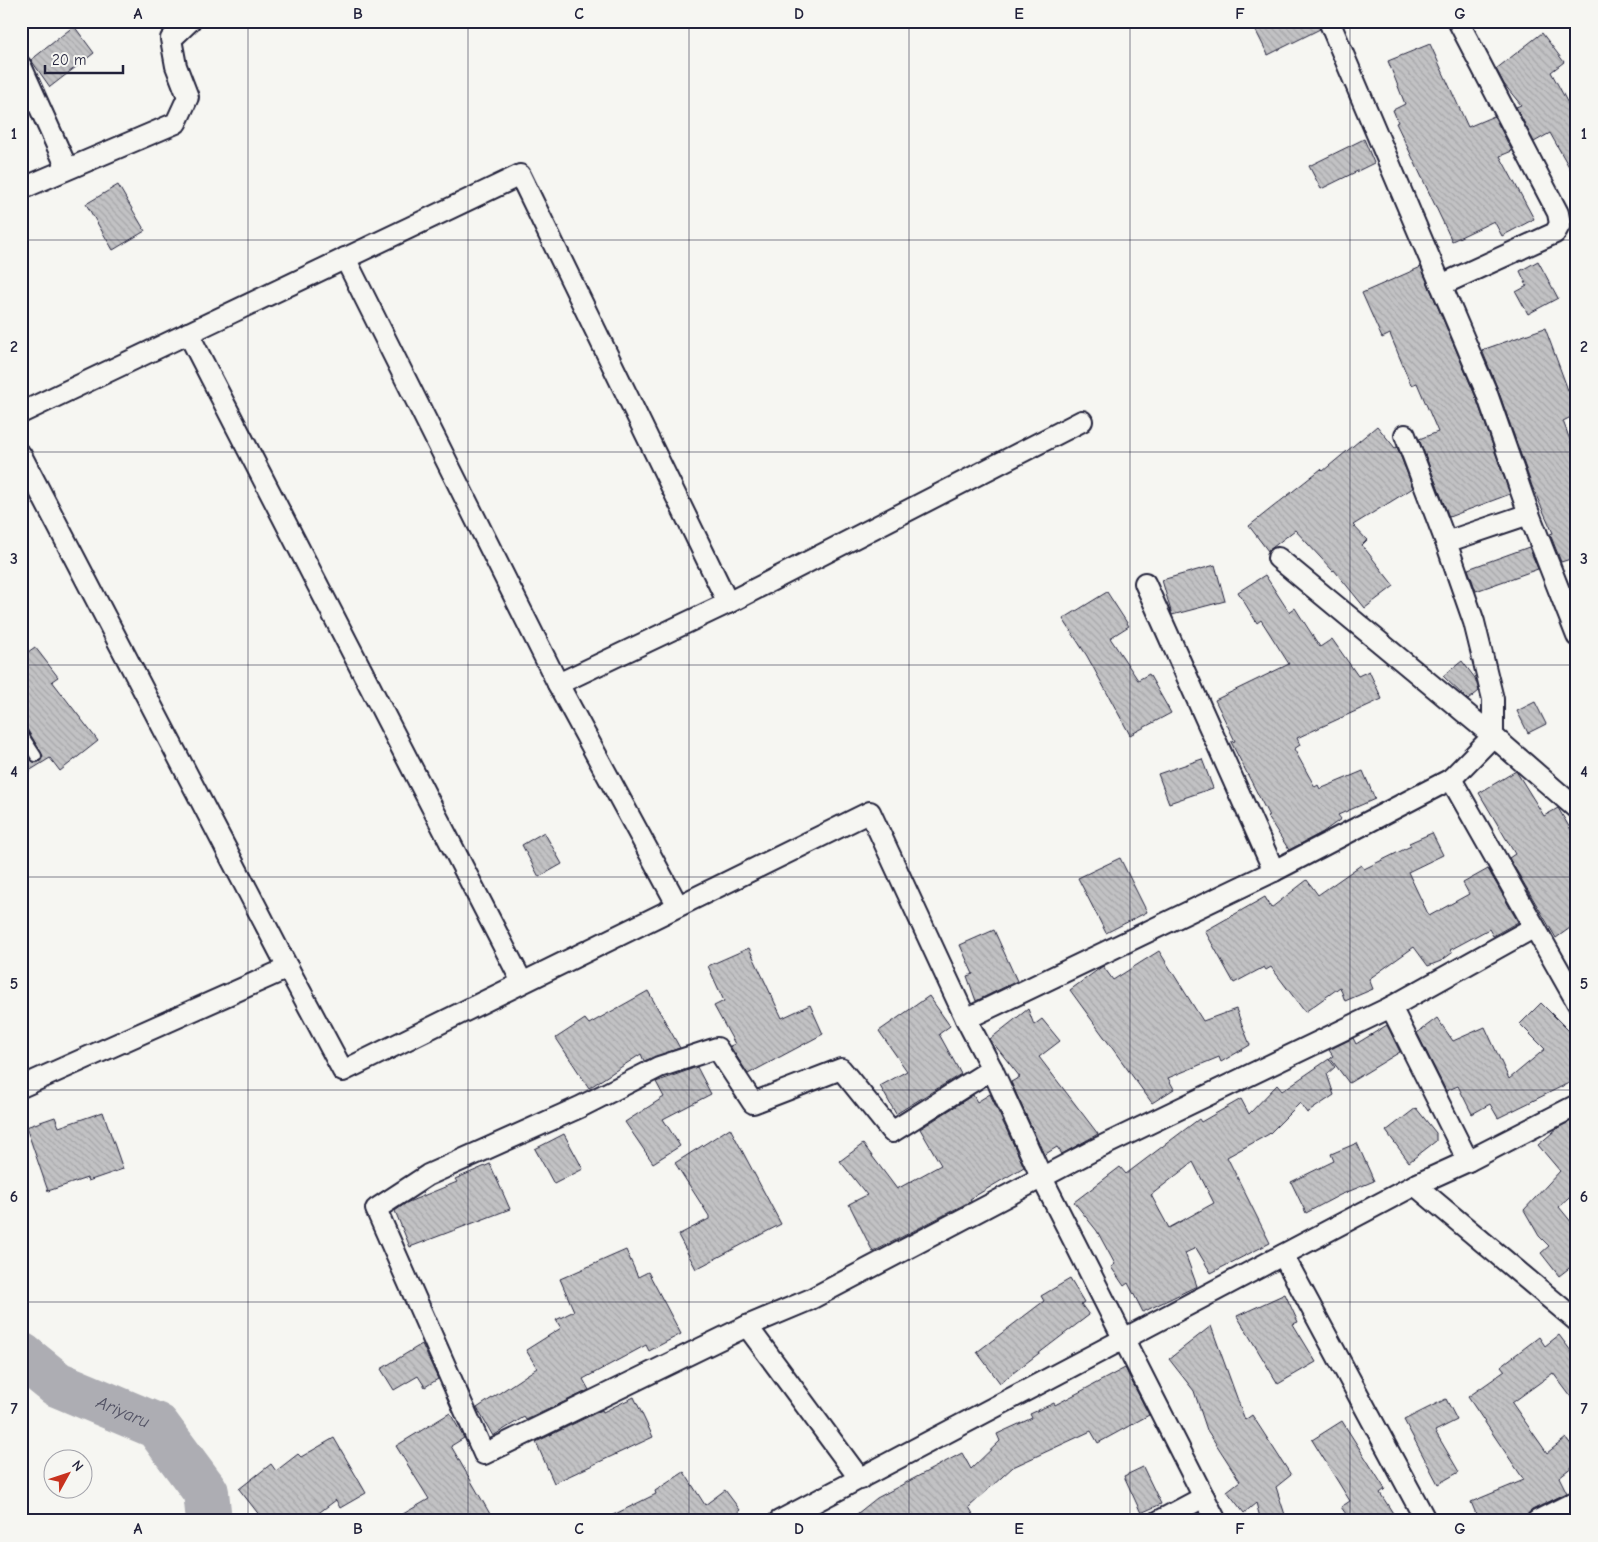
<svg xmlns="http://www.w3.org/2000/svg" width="1598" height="1542" font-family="'Comic Neue',sans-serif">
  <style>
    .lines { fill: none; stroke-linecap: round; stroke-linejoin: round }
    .river { stroke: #adadb3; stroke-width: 46 }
    .building { fill: url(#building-back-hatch); stroke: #22223b; fill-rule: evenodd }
    .service-casing { stroke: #22223b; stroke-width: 14 }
    .minor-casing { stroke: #22223b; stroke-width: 24 }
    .service { stroke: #f6f6f2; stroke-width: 10 }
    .minor { stroke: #f6f6f2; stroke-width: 20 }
    .grid { fill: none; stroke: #22223b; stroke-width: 1; stroke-opacity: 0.55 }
    .labels { text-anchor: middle; stroke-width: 4; stroke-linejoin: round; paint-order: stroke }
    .water-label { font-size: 18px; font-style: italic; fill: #535365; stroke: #f6f6f2 }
    .neatline { fill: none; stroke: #22223b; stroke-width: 2 }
    .grid-label { font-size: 16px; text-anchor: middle; font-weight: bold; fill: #22223b }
  </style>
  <defs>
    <pattern id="building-back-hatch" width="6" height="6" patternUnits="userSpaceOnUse" patternTransform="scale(1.25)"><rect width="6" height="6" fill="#c2c2c4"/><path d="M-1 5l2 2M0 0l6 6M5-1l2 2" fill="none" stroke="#a6a6a9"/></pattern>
  </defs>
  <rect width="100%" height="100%" fill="#f6f6f2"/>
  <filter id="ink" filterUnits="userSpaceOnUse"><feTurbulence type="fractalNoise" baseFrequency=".02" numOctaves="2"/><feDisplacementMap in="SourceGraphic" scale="10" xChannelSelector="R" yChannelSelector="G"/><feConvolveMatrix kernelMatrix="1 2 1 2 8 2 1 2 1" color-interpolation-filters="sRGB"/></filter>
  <g filter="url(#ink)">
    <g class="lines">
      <path class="river" id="s1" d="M 21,1355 L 57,1384 L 157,1426 L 206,1492 L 209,1521"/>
    </g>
    <g class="building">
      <path d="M 1270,21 L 1317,21 L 1320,29 L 1268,55 L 1255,29 Z"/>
      <path d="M 74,26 L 94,53 L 50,87 L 31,60 Z"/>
      <path d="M 1542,33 L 1564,62 L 1551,72 L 1577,120 L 1577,181 L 1550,133 L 1534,142 L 1516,107 L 1521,105 L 1504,84 L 1496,69 Z"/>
      <path d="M 1430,44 L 1468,127 L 1494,116 L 1512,151 L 1500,156 L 1534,219 L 1502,236 L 1494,221 L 1452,241 L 1396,123 L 1398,122 L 1393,110 L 1405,104 L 1388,61 Z"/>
      <path d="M 1364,139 L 1374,163 L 1321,189 L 1309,166 Z"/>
      <path d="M 118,185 L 145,231 L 113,250 L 86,204 Z"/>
      <path d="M 1538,261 L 1558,298 L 1528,314 L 1516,292 L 1527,286 L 1520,271 Z"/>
      <path d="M 1421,267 L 1475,395 L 1510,494 L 1449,517 L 1419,439 L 1438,432 L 1417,383 L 1411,385 L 1390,334 L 1382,338 L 1362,293 Z"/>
      <path d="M 1545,328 L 1568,390 L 1577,385 L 1577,414 L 1563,421 L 1577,459 L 1577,557 L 1561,562 L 1550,534 L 1553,533 L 1532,486 L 1497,387 L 1482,350 Z"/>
      <path d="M 1377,426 L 1395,448 L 1397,447 L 1413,488 L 1353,525 L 1367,540 L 1362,545 L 1394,586 L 1365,608 L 1334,570 L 1333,571 L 1295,530 L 1268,551 L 1249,526 L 1321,469 L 1323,471 Z"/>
      <path d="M 1529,547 L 1538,569 L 1476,591 L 1468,569 Z"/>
      <path d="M 1215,565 L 1225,601 L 1172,615 L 1162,580 Z"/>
      <path d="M 1265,575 L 1289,612 L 1295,608 L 1320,647 L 1332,639 L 1358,676 L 1369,671 L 1382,699 L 1297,738 L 1300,745 L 1294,749 L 1315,787 L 1318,785 L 1320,789 L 1363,771 L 1375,799 L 1338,815 L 1341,819 L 1323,832 L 1289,850 L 1268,817 L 1269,816 L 1231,742 L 1235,741 L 1215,700 L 1289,664 L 1261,620 L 1257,623 L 1238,592 Z"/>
      <path d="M 1107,592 L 1129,626 L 1110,638 L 1138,680 L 1149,674 L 1171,713 L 1130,735 L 1087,656 L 1063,619 Z"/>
      <path d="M 35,647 L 58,677 L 52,681 L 98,741 L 60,771 L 50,758 L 21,776 L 21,746 L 33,762 L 39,762 L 43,756 L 27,729 L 21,726 L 21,657 Z"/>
      <path d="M 1462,661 L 1475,678 L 1479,691 L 1468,700 L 1443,676 Z"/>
      <path d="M 1535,702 L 1546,724 L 1528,733 L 1517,711 Z"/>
      <path d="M 1202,759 L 1213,788 L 1169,803 L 1158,774 Z"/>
      <path d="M 1516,771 L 1544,816 L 1558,808 L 1577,840 L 1577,923 L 1556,938 L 1509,858 L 1515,854 L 1479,793 Z"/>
      <path d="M 544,832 L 562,864 L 539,877 L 522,845 Z"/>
      <path d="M 1432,833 L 1443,855 L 1408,872 L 1429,916 L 1469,894 L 1463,883 L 1488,869 L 1518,922 L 1493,936 L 1489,929 L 1450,950 L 1452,953 L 1441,961 L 1428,966 L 1414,947 L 1369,979 L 1373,989 L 1345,1001 L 1340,987 L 1305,1012 L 1271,967 L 1266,970 L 1264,967 L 1234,983 L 1205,931 L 1265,897 L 1271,908 L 1307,880 L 1318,895 L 1361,865 L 1364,869 L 1411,846 L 1409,843 Z"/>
      <path d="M 1120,858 L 1147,912 L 1106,933 L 1078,878 Z"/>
      <path d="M 994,930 L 1017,981 L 976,1001 L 967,976 L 973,974 L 960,945 Z"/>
      <path d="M 749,948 L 782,1018 L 810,1005 L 823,1034 L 748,1074 L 730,1046 L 735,1044 L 714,1006 L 724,1001 L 708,966 Z"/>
      <path d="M 1159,951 L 1203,1021 L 1236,1009 L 1250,1045 L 1221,1062 L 1219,1057 L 1168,1078 L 1174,1089 L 1152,1103 L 1070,990 L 1103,966 L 1113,980 Z"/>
      <path d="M 648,991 L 680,1048 L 644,1061 L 641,1054 L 589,1088 L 556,1038 L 585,1019 L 589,1024 Z"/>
      <path d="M 929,996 L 950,1026 L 939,1034 L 961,1074 L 896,1114 L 880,1086 L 907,1071 L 879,1031 Z"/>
      <path d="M 1541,1003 L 1577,1039 L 1577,1079 L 1498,1118 L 1490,1104 L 1472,1114 L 1458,1086 L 1446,1091 L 1417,1033 L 1437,1018 L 1453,1041 L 1485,1027 L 1509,1079 L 1545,1049 L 1520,1024 Z"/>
      <path d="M 1028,1009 L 1034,1025 L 1042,1019 L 1060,1041 L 1039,1057 L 1098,1134 L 1062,1154 L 1057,1147 L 1044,1155 L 1011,1082 L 1020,1077 L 990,1039 Z"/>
      <path d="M 1387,1025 L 1400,1052 L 1349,1083 L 1330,1058 L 1333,1056 L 1329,1050 L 1353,1038 L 1356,1044 Z"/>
      <path d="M 1329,1059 L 1335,1067 L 1327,1074 L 1334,1095 L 1307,1113 L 1300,1103 L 1269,1134 L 1227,1157 L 1270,1243 L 1211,1273 L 1196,1248 L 1185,1253 L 1197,1286 L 1143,1312 L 1128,1283 L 1124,1286 L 1111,1267 L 1115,1264 L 1097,1231 L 1074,1202 L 1120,1167 L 1126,1174 L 1199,1119 L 1201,1122 L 1241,1099 L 1249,1114 L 1277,1085 L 1282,1091 ZM 1193,1162 L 1214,1203 L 1169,1228 L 1151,1195 Z"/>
      <path d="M 697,1067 L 711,1094 L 663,1119 L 680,1146 L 653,1163 L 625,1122 L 664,1097 L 656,1082 Z"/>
      <path d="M 990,1094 L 1024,1167 L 970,1199 L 971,1201 L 873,1252 L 849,1204 L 867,1195 L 840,1161 L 863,1144 L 897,1189 L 941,1165 L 920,1129 L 973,1095 L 977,1102 Z"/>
      <path d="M 1416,1108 L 1436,1133 L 1436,1141 L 1409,1162 L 1386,1131 Z"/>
      <path d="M 103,1112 L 123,1169 L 88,1181 L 87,1178 L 48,1191 L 26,1127 L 55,1117 L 59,1127 Z"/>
      <path d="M 1577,1118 L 1577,1191 L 1559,1207 L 1577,1229 L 1577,1262 L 1559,1276 L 1541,1253 L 1549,1246 L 1539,1236 L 1524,1210 L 1560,1171 L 1538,1145 L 1559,1127 Z"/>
      <path d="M 730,1128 L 781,1224 L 696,1269 L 678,1235 L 709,1219 L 709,1216 L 675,1163 Z"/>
      <path d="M 564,1134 L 583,1169 L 554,1184 L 535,1149 Z"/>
      <path d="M 1357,1143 L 1374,1181 L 1340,1195 L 1306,1213 L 1291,1182 L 1334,1161 L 1331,1154 Z"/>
      <path d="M 490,1164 L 510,1209 L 410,1247 L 395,1211 L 406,1203 L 457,1182 L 455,1179 Z"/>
      <path d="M 626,1250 L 638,1277 L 648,1272 L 681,1334 L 649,1351 L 646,1345 L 583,1379 L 589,1390 L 526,1420 L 524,1417 L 493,1436 L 477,1408 L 537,1368 L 526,1350 L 561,1328 L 556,1320 L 574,1311 L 560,1279 Z"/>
      <path d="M 1070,1279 L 1084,1302 L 1081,1304 L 1089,1315 L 1000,1383 L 977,1352 L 1044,1301 L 1041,1296 Z"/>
      <path d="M 1285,1294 L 1298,1322 L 1293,1324 L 1316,1362 L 1278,1384 L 1237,1316 Z"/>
      <path d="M 1211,1326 L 1245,1420 L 1252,1415 L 1291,1475 L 1276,1487 L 1287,1521 L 1261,1521 L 1256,1503 L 1244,1513 L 1227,1491 L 1240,1481 L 1207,1430 L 1194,1391 L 1169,1359 Z"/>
      <path d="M 1559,1335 L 1577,1359 L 1577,1405 L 1553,1373 L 1512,1403 L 1547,1453 L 1566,1438 L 1577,1452 L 1577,1463 L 1559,1477 L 1567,1493 L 1532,1510 L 1525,1521 L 1479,1521 L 1471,1502 L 1524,1480 L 1468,1397 L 1505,1371 L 1501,1366 L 1539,1337 L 1545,1346 Z"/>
      <path d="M 422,1344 L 438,1379 L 425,1387 L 418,1376 L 394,1390 L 381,1369 Z"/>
      <path d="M 1125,1368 L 1149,1415 L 1098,1443 L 1091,1431 L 1013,1467 L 969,1507 L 977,1521 L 848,1521 L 877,1498 L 962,1453 L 971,1469 L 1000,1441 L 997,1434 L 1032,1418 L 1030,1414 L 1054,1403 L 1055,1405 Z"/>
      <path d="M 634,1397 L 653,1437 L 554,1483 L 536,1442 L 602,1410 L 603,1412 Z"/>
      <path d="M 1446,1399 L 1457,1420 L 1435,1431 L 1459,1472 L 1438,1484 L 1404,1420 Z"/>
      <path d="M 450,1413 L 464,1438 L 451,1446 L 494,1521 L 391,1521 L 429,1499 L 396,1446 Z"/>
      <path d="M 1342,1421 L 1385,1489 L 1380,1493 L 1398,1521 L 1351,1521 L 1341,1507 L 1350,1501 L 1312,1440 Z"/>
      <path d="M 334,1438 L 366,1493 L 340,1508 L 336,1500 L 308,1521 L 264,1521 L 239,1489 L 271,1464 L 276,1471 L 298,1454 L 301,1457 Z"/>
      <path d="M 1143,1467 L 1161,1504 L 1141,1513 L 1124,1476 Z"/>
      <path d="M 684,1472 L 705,1505 L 725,1490 L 740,1510 L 727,1521 L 601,1521 L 656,1494 L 655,1491 Z"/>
    </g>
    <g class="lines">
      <defs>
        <path id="service" d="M 21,733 L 36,756"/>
        <g id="minor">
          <path d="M 1329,21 L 1486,391 L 1529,514 L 1446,542 L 1474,622 L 1493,699 L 1493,736 L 1577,809"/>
          <path d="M 21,66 L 67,168"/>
          <path d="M 21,189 L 176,123 L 188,97 L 176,66 L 171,39 L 190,21"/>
          <path d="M 345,258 L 558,684"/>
          <path d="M 1441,285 L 1555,233 L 1560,224 L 1558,213 L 1458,21"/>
          <path d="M 188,333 L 522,982"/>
          <path d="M 21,413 L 520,175 L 728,603 L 558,684 L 678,906"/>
          <path d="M 1405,435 L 1446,542"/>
          <path d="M 21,455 L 288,968"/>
          <path d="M 1529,514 L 1577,636"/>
          <path d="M 1278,558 L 1493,736 L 1451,779"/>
          <path d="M 1145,583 L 1274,871"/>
          <path d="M 728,603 L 1082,421"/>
          <path d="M 1391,1007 L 1533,928"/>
          <path d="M 992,1069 L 966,1019 L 1274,871 L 1451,779 L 1577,1002"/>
          <path d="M 21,1087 L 288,968 L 343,1071 L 870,812 L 966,1019"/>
          <path d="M 1415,1185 L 1577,1321"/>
          <path d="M 1283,1255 L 1426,1521"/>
          <path d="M 747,1326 L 809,1300 L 1094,1150 L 1391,1007 L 1468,1161"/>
          <path d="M 860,1479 L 747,1326 L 484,1454 L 376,1209 L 428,1175 L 580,1107 L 659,1067 L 717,1048 L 753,1103 L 841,1069 L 892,1132 L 992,1069 L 1042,1178 L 1216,1521"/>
          <path d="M 779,1521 L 1415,1185 L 1468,1161 L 1577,1105"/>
          <path d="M 1159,1521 L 1204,1497"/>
          <path d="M 1537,1521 L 1577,1501"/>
        </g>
      </defs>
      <use href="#service" class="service-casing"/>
      <use href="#minor" class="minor-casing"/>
      <use href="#service" class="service"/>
      <use href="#minor" class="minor"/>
    </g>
  </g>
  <path class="grid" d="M 248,21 L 248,1521M 468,21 L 468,1521M 689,21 L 689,1521M 909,21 L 909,1521M 1130,21 L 1130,1521M 1350,21 L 1350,1521M 21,240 L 1577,240M 21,452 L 1577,452M 21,665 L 1577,665M 21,877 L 1577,877M 21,1090 L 1577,1090M 21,1302 L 1577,1302"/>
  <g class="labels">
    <g class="water-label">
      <text dy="6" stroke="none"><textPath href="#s1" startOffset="118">Ariyaru</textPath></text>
    </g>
  </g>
  <rect width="1598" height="1542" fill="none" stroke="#f6f6f2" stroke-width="55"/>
  <g transform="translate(68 1474) rotate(50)"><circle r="24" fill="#f6f6f2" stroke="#a1a1a9"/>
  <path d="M0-4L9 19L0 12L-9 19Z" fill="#c8321e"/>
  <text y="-8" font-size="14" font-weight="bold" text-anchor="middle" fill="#22223b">N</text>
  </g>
  <path d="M45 65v8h78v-8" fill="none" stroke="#22223b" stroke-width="2.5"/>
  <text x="52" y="65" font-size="15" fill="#22223b" stroke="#f6f6f2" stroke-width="4" paint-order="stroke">20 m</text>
  <rect x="28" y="28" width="1542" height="1486" class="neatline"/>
  <g class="grid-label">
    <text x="138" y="19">A</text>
    <text x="358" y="19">B</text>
    <text x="579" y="19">C</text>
    <text x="799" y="19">D</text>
    <text x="1019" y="19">E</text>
    <text x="1240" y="19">F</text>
    <text x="1460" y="19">G</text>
    <text x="14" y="139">1</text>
    <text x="1584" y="139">1</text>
    <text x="14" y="352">2</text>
    <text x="1584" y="352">2</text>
    <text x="14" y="564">3</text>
    <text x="1584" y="564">3</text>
    <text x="14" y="777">4</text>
    <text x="1584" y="777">4</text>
    <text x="14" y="989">5</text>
    <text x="1584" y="989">5</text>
    <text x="14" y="1202">6</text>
    <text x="1584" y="1202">6</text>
    <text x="14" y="1414">7</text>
    <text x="1584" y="1414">7</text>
    <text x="138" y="1534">A</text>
    <text x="358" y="1534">B</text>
    <text x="579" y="1534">C</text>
    <text x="799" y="1534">D</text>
    <text x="1019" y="1534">E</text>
    <text x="1240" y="1534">F</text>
    <text x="1460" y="1534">G</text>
  </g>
</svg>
